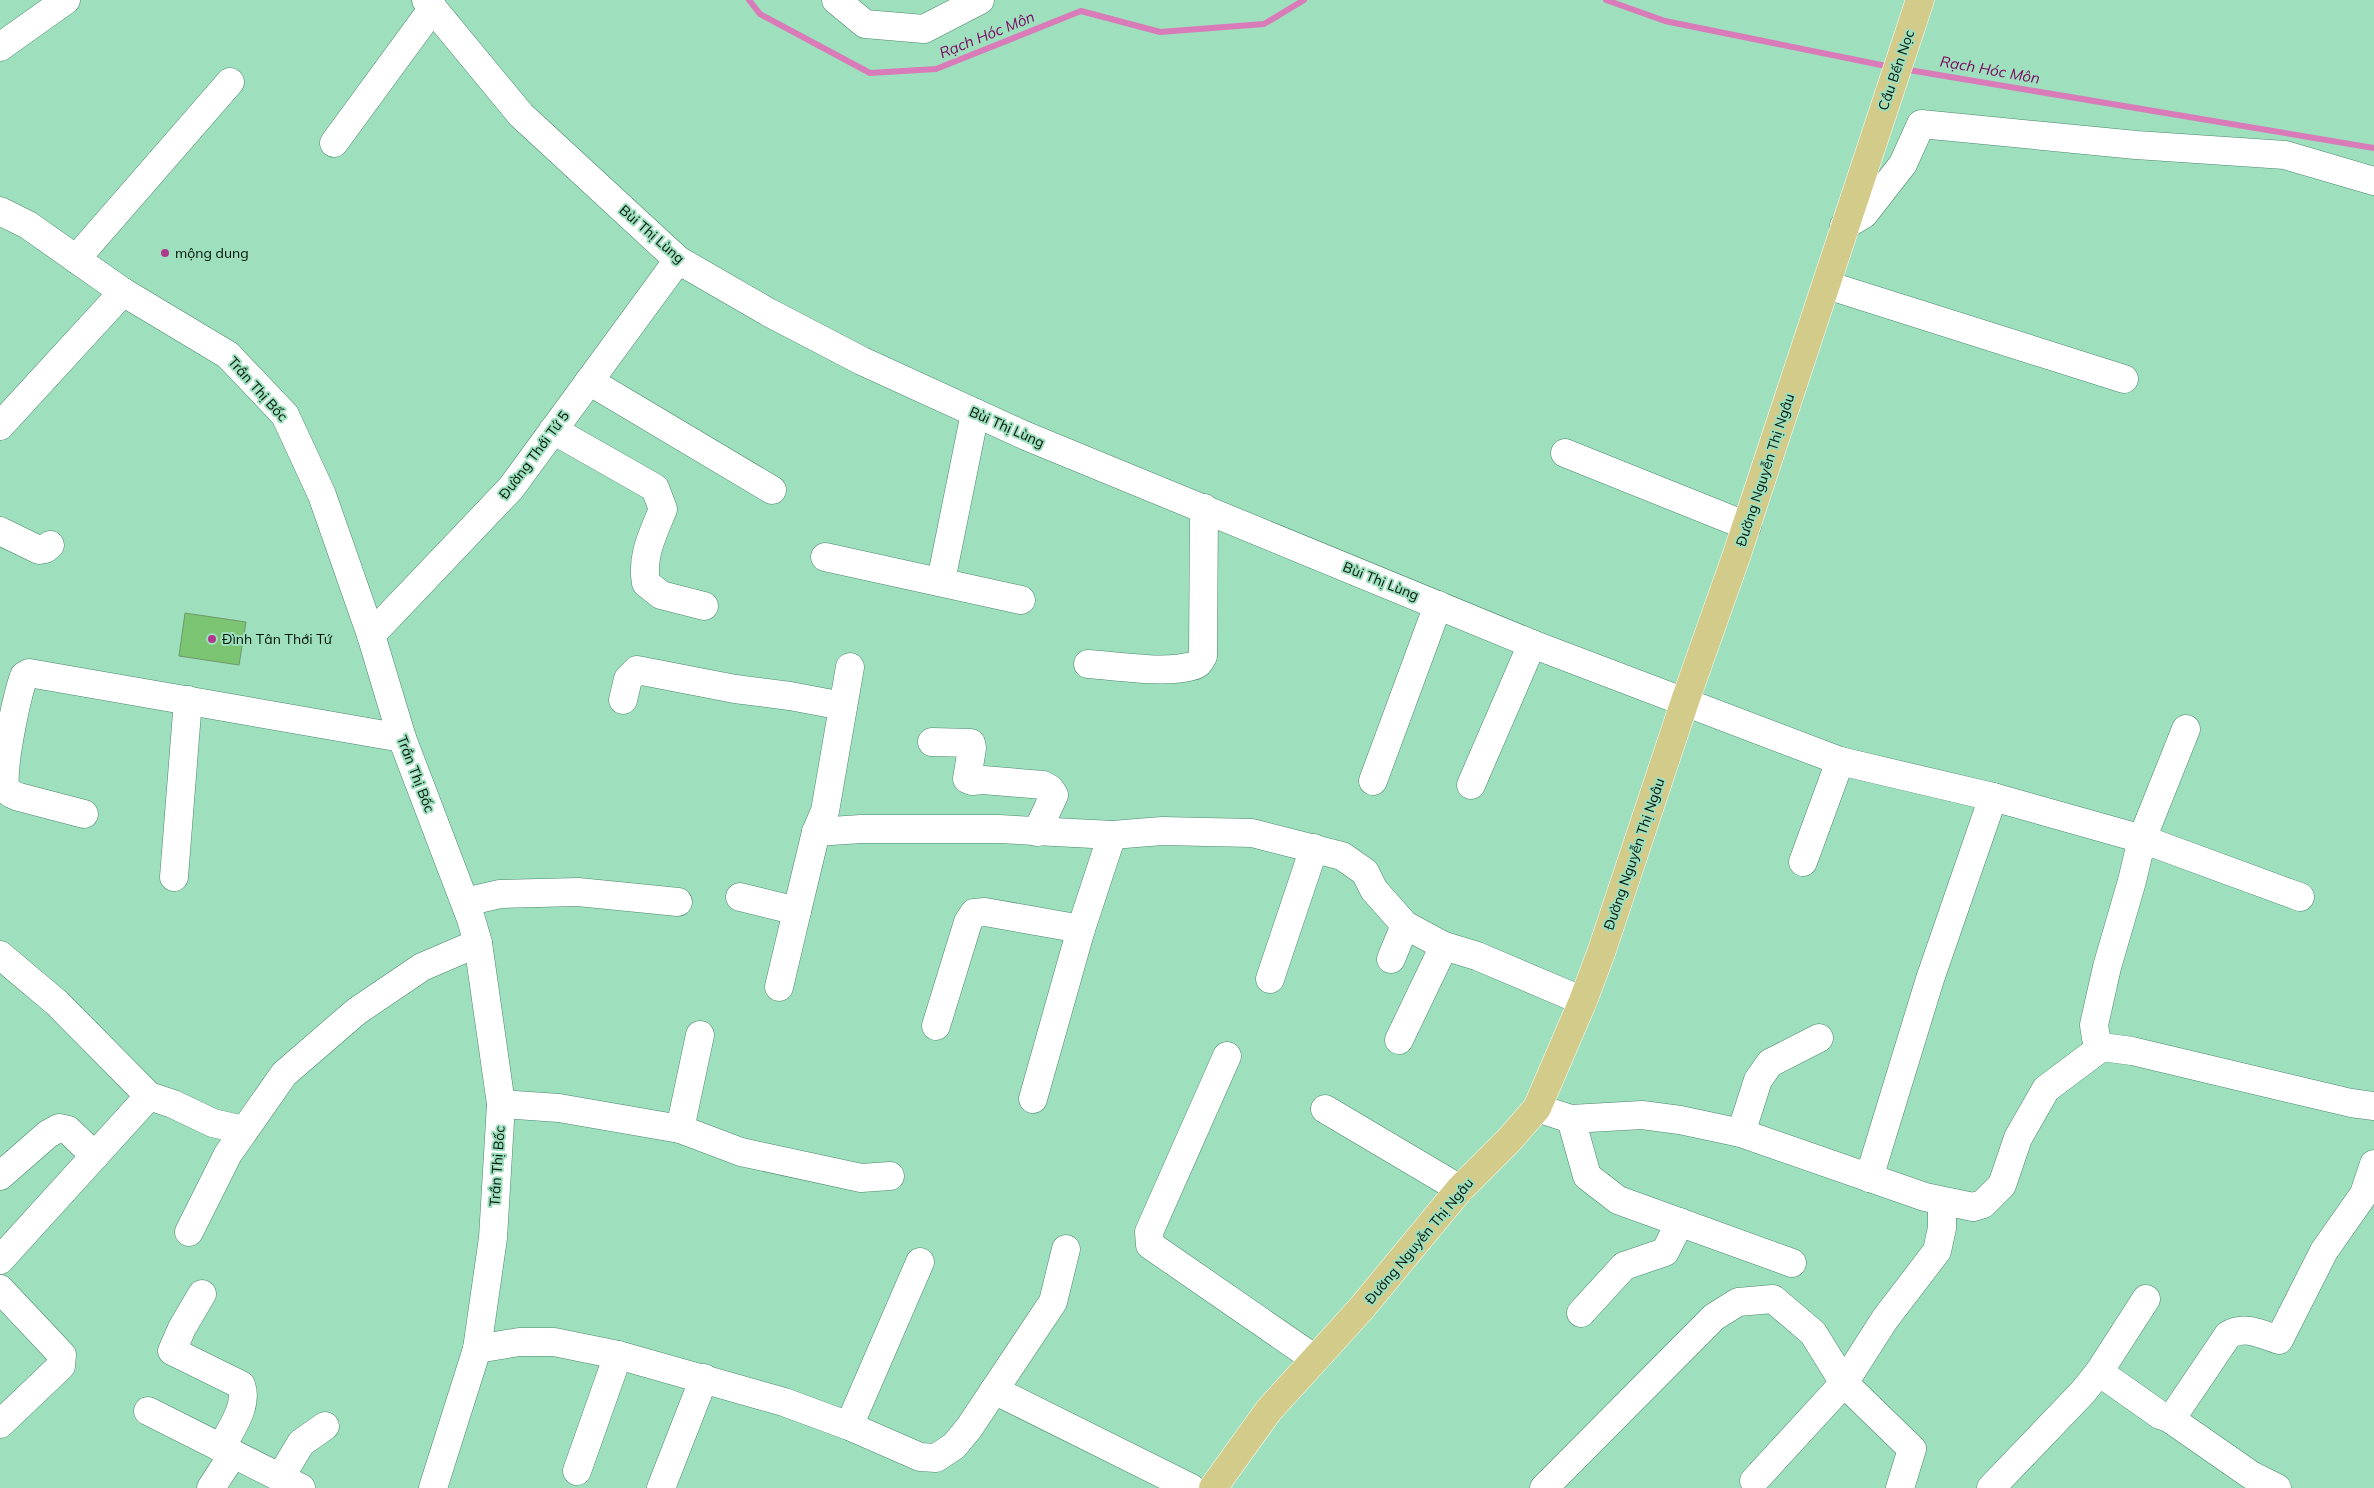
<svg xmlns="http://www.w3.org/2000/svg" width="2374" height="1488" font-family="Mulish,sans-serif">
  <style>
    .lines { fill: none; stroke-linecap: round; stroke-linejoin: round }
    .stream { stroke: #d97bb8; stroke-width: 6 }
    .building { fill: #7bc572; stroke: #70986b }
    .minor-casing { stroke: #4a886b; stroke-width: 29 }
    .major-casing { stroke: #fff; stroke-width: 29 }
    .minor { stroke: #fff; stroke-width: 28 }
    .major { stroke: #d3cb89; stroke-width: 28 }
    .poi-dot { fill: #b0378c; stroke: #9edfbe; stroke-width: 2 }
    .labels { text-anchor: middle; stroke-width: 4; stroke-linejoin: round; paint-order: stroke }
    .street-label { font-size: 14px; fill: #001308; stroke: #9edfbe }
    .poi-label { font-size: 14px; fill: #001308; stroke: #9edfbe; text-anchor: start }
    .water-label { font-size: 15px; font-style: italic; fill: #7d0560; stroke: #9edfbe }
  </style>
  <rect width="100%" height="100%" fill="#9edfbe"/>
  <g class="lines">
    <g class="stream">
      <path d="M 749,0 L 760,14 L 870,73 L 936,69 L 1081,11 L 1160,32 L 1264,24 L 1304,0"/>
      <path d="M 1606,0 L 1665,21 L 1891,67"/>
      <path d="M 1903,69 L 2374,148"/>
    </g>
  </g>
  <path class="building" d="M 185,613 L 246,622 L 239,665 L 179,656 Z"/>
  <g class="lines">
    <defs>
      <g id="minor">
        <path d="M 426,0 L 521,115 L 678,260 L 768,312 L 862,361 L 1026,436 L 1532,644 L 1840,761 L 1993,797 L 2142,839 L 2300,897"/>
        <path d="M 836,0 L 865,24 L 924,29 L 980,0"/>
        <path d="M 0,47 L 66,0"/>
        <path d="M 334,143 L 433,8"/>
        <path d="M 0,211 L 28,225 L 123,292 L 228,355 L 285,415 L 322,495 L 371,635 L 402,738 L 471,919 L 478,943 L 501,1104 L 493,1238 L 477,1349 L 433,1488"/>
        <path d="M 1844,226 L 1864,214 L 1903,164 L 1921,124 L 2136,145 L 2285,155 L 2374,181"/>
        <path d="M 76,259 L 230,82"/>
        <path d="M 1827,285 L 2124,379"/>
        <path d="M 589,381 L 772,490"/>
        <path d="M 0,426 L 123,292"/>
        <path d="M 553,430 L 655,488 L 663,509 C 653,534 641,556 646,583 L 661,595 L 704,606"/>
        <path d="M 1565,453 L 1747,526"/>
        <path d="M 0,531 L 39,550 L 45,549 L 50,545"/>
        <path d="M 825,557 L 1021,600"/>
        <path d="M 941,581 L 975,413"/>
        <path d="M 371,635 L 511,488 L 678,260"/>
        <path d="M 1088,664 C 1117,666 1165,674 1192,666 C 1198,665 1200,662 1203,656 L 1204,508"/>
        <path d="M 623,700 L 628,679 L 637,670 L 735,689 L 790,696 L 843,706"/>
        <path d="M 2186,729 L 2142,839 L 2132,881 L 2107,967 L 2094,1025 L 2096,1038 L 2102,1047 L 2132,1051 L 2351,1103 L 2374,1106"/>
        <path d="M 932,742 L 971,743 L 972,748 L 967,779 L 972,781 L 983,780 L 1043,785 L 1050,789 L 1054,795 L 1037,832"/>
        <path d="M 1373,781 L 1438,605"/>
        <path d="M 1471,785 L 1532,644"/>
        <path d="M 84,814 L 19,797 C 14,795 9,794 6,789 C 0,773 17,696 24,676 L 29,673 L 402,738"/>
        <path d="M 816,832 L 825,811 L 850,667"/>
        <path d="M 1803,862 L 1840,761"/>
        <path d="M 174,877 L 188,700"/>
        <path d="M 740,897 L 797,911 L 816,832 L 861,829 L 999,829 L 1112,835 L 1162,831 L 1252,833 L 1342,856 L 1365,872 L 1374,890 L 1405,925 L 1444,946 L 1477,956 L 1583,1001"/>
        <path d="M 465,902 L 500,894 L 578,892 L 678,902"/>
        <path d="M 0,955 L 57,1003 L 149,1096 L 173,1104 L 213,1123 L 243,1130"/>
        <path d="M 1391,959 L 1405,925"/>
        <path d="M 1270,979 L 1314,848"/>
        <path d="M 779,987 L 797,911"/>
        <path d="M 936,1026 L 968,922 L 974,913 L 985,912 L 1081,929"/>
        <path d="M 1399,1040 L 1444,946"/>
        <path d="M 1227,1056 L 1149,1232 L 1150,1245 L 1315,1359"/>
        <path d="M 1033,1099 L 1081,929 L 1112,835"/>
        <path d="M 501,1104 L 559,1108 L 680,1129 L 741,1152 L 861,1178 L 890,1176"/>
        <path d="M 1537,1108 L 1571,1119 L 1642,1115 L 1680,1120 L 1741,1133 L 1925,1197 L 1973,1207 L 1983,1204 L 2002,1185 L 2018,1138 L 2046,1089 L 2102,1047"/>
        <path d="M 1325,1109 L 1460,1189"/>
        <path d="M 1571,1119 L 1587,1176 L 1618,1200 L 1792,1263"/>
        <path d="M 680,1129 L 700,1035"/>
        <path d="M 1741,1133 L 1758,1080 L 1770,1063 L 1819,1038"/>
        <path d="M 0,1176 L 48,1134 L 59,1128 L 68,1130 L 95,1156"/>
        <path d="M 1869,1178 L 1930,979 L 1993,797"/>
        <path d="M 189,1232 L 228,1154 L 284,1074 L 357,1011 L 422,967 L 478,943"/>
        <path d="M 0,1260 L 149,1096"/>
        <path d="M 0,1289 L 62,1355 L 61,1366 L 0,1424"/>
        <path d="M 202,1294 L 182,1328 L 172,1351 L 241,1385 C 249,1406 230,1430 221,1448"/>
        <path d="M 1581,1313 L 1624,1266 L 1665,1252 L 1680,1222"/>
        <path d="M 477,1349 L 519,1342 L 554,1342 L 618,1355 L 784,1402 L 849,1426 L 920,1457 L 936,1458 L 954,1446 L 969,1428 L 1053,1302 L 1066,1249"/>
        <path d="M 2099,1372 L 2146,1299"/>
        <path d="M 994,1390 L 1191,1488"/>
        <path d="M 148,1411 L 301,1488"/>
        <path d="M 2169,1418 L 2251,1475 L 2277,1488"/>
        <path d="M 849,1426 L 920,1262"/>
        <path d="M 577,1471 L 618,1355"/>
        <path d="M 280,1478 L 301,1443 L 325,1426"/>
        <path d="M 1754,1481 L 1844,1383 L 1885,1319 L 1937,1251 L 1942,1228 L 1942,1202"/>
        <path d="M 211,1488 L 233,1454"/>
        <path d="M 661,1488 L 704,1378"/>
        <path d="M 1544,1488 L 1714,1317 L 1738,1302 L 1773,1299 L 1813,1333 L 1844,1383 L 1912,1449 L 1900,1488"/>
        <path d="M 1991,1488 L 2083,1392 L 2099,1372 L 2160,1415 L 2169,1418 L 2176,1412 L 2228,1335 C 2245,1325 2261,1334 2279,1340 L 2324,1251 L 2364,1194 L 2374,1164"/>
      </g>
      <path id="major" d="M 1213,1488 L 1269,1410 L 1360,1310 L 1460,1189 L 1510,1139 L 1537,1108 L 1583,1001 L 1601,953 L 1685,701 L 1736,557 L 1920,0"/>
    </defs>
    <use href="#minor" class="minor-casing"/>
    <use href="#major" class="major-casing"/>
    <use href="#minor" class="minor"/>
    <use href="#major" class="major"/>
  </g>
  <g class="poi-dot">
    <circle cx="165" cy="253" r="5"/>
    <circle cx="212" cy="639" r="5"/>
  </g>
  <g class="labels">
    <g class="street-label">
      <text transform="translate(1896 70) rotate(-71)" y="5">Cầu Bến Nọc</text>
      <text transform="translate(652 234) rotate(41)" y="5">Bùi Thị Lùng</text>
      <text transform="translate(258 389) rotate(48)" y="5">Trần Thị Bốc</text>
      <text transform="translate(1007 427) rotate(24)" y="5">Bùi Thị Lùng</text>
      <text transform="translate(534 455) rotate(-53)" y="5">Đường Thới Tứ 5</text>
      <text transform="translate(1765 470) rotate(-72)" y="5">Đường Nguyễn Thị Ngâu</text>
      <text transform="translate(1381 581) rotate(22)" y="5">Bùi Thị Lùng</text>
      <text transform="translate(416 774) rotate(69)" y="5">Trần Thị Bốc</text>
      <text transform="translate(1634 854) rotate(-71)" y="5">Đường Nguyễn Thị Ngâu</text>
      <text transform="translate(497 1166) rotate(-86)" y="5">Trần Thị Bốc</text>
      <text transform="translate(1419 1241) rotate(-50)" y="5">Đường Nguyễn Thị Ngâu</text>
    </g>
    <g class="poi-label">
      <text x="175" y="258">mộng dung</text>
      <text x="222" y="644">Đình Tân Thới Tứ</text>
    </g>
    <g class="water-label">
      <text transform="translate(987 35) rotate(-22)" y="5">Rạch Hóc Môn</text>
      <text transform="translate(1990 70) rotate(10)" y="5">Rạch Hóc Môn</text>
    </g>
  </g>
</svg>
